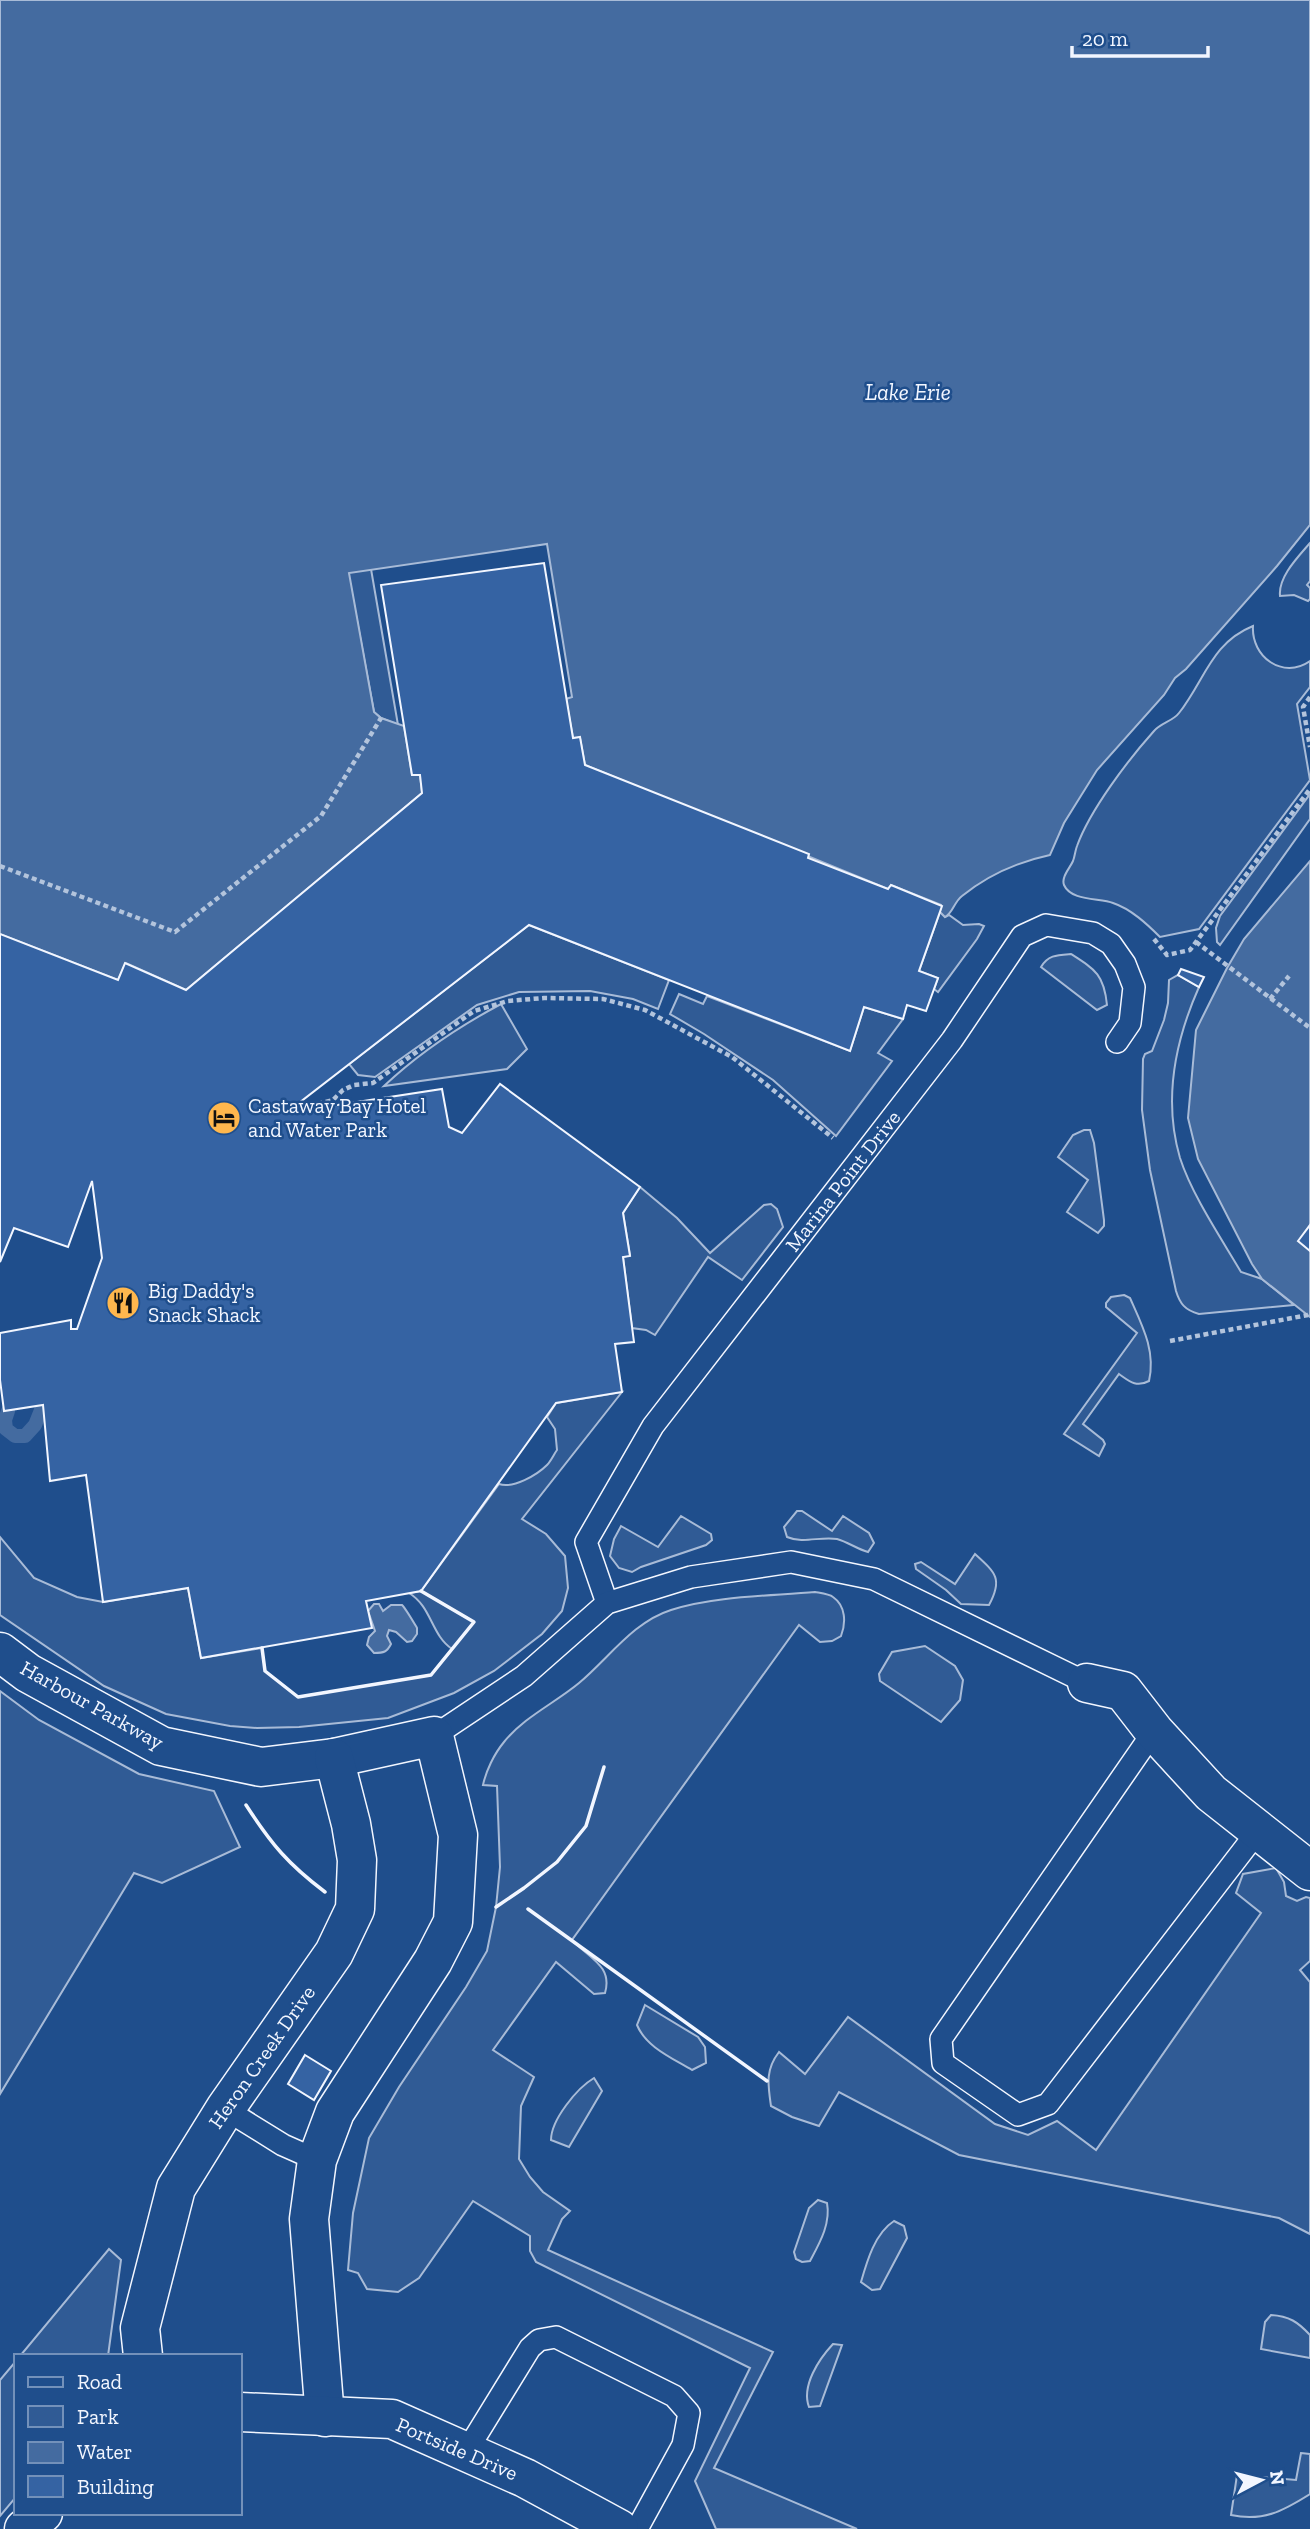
<svg xmlns="http://www.w3.org/2000/svg" width="1310" height="2529" font-family="'Zilla Slab',serif">
  <style>
    .green { fill: #305b95; stroke: #a8bbd7; stroke-width: 2 }
    .water { fill: #446ba0; stroke: #a8bbd7; stroke-width: 2 }
    .lines { fill: none; stroke-linecap: round; stroke-linejoin: round }
    .stream { stroke: #446ba0; stroke-width: 14 }
    .building { fill: #3563a3; stroke: #f2f6ff; stroke-width: 2 }
    .lane-casing { stroke: #f2f6ff; stroke-width: 24 }
    .street-casing { stroke: #f2f6ff; stroke-width: 41 }
    .path { stroke: #b3c4dc; stroke-width: 4.5; stroke-dasharray: 5 3.5; stroke-linecap: butt }
    .lane { stroke: #1f4e8c; stroke-width: 21 }
    .street { stroke: #1f4e8c; stroke-width: 38 }
    .wall { stroke: #f2f6ff; stroke-width: 3.5 }
    .labels { text-anchor: middle; stroke-width: 5; stroke-linejoin: round; paint-order: stroke }
    .poi-label { font-size: 21px; fill: #f2f6ff; stroke: #1f4e8c; text-anchor: start }
    .street-label { font-size: 21px; fill: #f2f6ff; stroke: #1f4e8c }
    .water-label { font-size: 23px; font-style: italic; fill: #f2f6ff; stroke: #1f4e8c }
  </style>
  <rect width="100%" height="100%" fill="#1f4e8c"/>
  <g class="green">
    <path d="M 1310,543 L 1310,581 L 1307,585 L 1310,588 L 1310,599 L 1308,601 L 1294,595 L 1280,596 C 1278,577 1298,557 1310,543 Z"/>
    <path d="M 371,569 L 398,725 L 381,718 L 374,712 L 348,572 Z"/>
    <path d="M 1253,626 C 1251,657 1283,680 1310,661 L 1310,687 L 1297,704 L 1310,780 L 1199,929 L 1160,937 C 1147,924 1131,909 1113,903 C 1099,898 1071,901 1064,885 C 1061,877 1070,868 1073,861 C 1075,856 1075,851 1077,846 C 1090,810 1128,760 1154,731 C 1161,723 1173,721 1179,713 C 1205,680 1211,643 1253,626 Z"/>
    <path d="M 1310,794 L 1310,819 L 1220,945 L 1217,942 L 1216,928 L 1220,916 Z"/>
    <path d="M 940,912 L 945,917 L 949,915 L 963,925 L 979,924 L 984,926 L 977,939 L 938,992 L 934,989 L 938,978 L 919,971 Z"/>
    <path d="M 529,925 L 669,980 L 658,1009 L 633,999 L 590,991 L 519,992 L 477,1005 L 375,1077 L 358,1075 L 349,1064 Z"/>
    <path d="M 1071,954 C 1096,970 1104,975 1107,1005 L 1097,1010 L 1041,967 C 1048,955 1057,955 1071,954 Z"/>
    <path d="M 1178,975 L 1199,987 C 1175,1041 1163,1100 1180,1158 C 1192,1195 1221,1238 1241,1272 L 1262,1279 L 1294,1305 L 1199,1314 C 1185,1310 1180,1304 1176,1291 L 1150,1170 L 1142,1110 L 1143,1059 L 1145,1054 L 1152,1051 L 1164,1020 L 1168,1003 L 1169,980 Z"/>
    <path d="M 679,994 L 703,1004 L 707,996 L 850,1051 L 864,1007 L 903,1019 L 878,1053 L 892,1061 L 836,1136 L 773,1080 L 704,1034 L 670,1014 Z"/>
    <path d="M 501,1004 L 527,1049 L 507,1069 L 384,1086 C 419,1053 458,1027 501,1004 Z"/>
    <path d="M 1084,1130 L 1090,1130 L 1094,1143 L 1104,1220 L 1104,1226 L 1098,1233 L 1067,1212 L 1088,1180 L 1058,1157 L 1073,1135 Z"/>
    <path d="M 640,1187 L 677,1218 L 710,1253 L 764,1205 L 771,1204 L 777,1209 L 783,1227 L 742,1280 L 708,1257 L 655,1335 L 646,1330 L 632,1328 L 623,1257 L 630,1255 L 623,1213 Z"/>
    <path d="M 1124,1295 L 1130,1298 C 1142,1325 1156,1351 1149,1381 C 1136,1388 1129,1381 1119,1374 L 1083,1424 L 1103,1440 L 1105,1444 L 1099,1456 L 1064,1434 L 1137,1333 L 1106,1307 L 1106,1303 L 1111,1297 Z"/>
    <path d="M 622,1392 L 522,1519 L 546,1534 L 565,1556 L 568,1588 L 562,1611 L 542,1634 L 494,1671 L 454,1693 L 388,1718 L 299,1727 L 257,1728 L 230,1726 L 166,1714 L 104,1686 L 0,1615 L 0,1537 L 34,1578 L 77,1597 L 103,1602 L 188,1588 L 201,1658 L 262,1648 L 265,1671 L 298,1697 L 431,1675 L 452,1649 C 431,1635 432,1607 409,1593 L 421,1591 L 499,1484 C 513,1489 537,1475 547,1465 C 551,1461 554,1454 557,1450 L 555,1429 L 547,1417 L 556,1403 Z"/>
    <path d="M 797,1511 L 802,1511 L 832,1531 L 843,1516 L 869,1533 L 874,1543 L 868,1552 C 857,1549 848,1542 837,1539 C 821,1536 803,1544 787,1537 L 784,1527 Z"/>
    <path d="M 681,1516 L 711,1534 L 712,1540 L 706,1545 L 641,1567 L 632,1572 L 619,1568 L 610,1556 L 614,1539 L 621,1526 L 658,1547 Z"/>
    <path d="M 975,1554 C 996,1573 1003,1579 989,1605 L 961,1604 L 946,1590 L 916,1569 L 915,1564 L 921,1562 L 955,1584 Z"/>
    <path d="M 815,1592 C 820,1593 829,1594 833,1597 C 846,1606 846,1623 841,1636 L 832,1641 L 820,1642 L 799,1625 L 572,1940 C 589,1958 613,1966 605,1993 L 594,1994 L 556,1962 L 493,2050 L 534,2077 L 521,2106 L 519,2159 L 530,2177 L 543,2192 L 570,2211 L 562,2219 L 548,2250 L 773,2352 L 714,2468 L 857,2529 L 716,2529 L 695,2481 L 750,2368 L 536,2262 L 530,2251 L 530,2236 L 473,2201 L 419,2278 L 398,2292 L 367,2289 L 358,2273 L 348,2270 L 353,2213 L 369,2138 L 399,2087 L 466,1987 L 487,1951 L 496,1907 L 500,1867 L 497,1786 L 483,1785 C 486,1771 494,1754 504,1742 C 524,1717 555,1703 579,1683 C 609,1658 633,1622 671,1610 C 713,1596 771,1596 815,1592 Z"/>
    <path d="M 925,1646 L 955,1666 L 963,1680 L 960,1700 L 941,1722 L 880,1681 L 879,1674 L 892,1652 Z"/>
    <path d="M 0,1691 L 39,1720 L 139,1774 L 214,1791 L 240,1847 L 162,1883 L 134,1873 L 0,2094 Z"/>
    <path d="M 1276,1868 L 1284,1882 L 1286,1896 L 1297,1901 L 1306,1897 L 1310,1898 L 1310,1961 L 1300,1970 L 1310,1982 L 1310,2234 L 1279,2218 L 959,2155 L 839,2092 L 819,2126 L 792,2117 L 771,2106 C 768,2085 765,2070 779,2052 L 805,2074 L 848,2017 L 995,2124 L 1028,2135 L 1057,2121 L 1096,2150 L 1261,1913 L 1236,1893 L 1243,1874 Z"/>
    <path d="M 645,2005 L 698,2037 L 705,2047 L 706,2063 L 692,2070 C 672,2058 646,2047 637,2025 Z"/>
    <path d="M 594,2078 L 602,2091 L 569,2147 L 551,2140 C 551,2120 577,2088 594,2078 Z"/>
    <path d="M 818,2200 L 827,2203 C 831,2224 819,2244 810,2261 L 802,2262 L 796,2259 L 794,2252 L 809,2208 Z"/>
    <path d="M 894,2221 L 904,2226 L 907,2238 L 880,2289 L 872,2290 L 861,2282 C 867,2261 875,2233 894,2221 Z"/>
    <path d="M 109,2249 L 121,2260 L 108,2356 L 20,2356 Z"/>
    <path d="M 1271,2315 C 1289,2316 1298,2322 1310,2335 L 1310,2358 L 1261,2349 L 1265,2322 Z"/>
    <path d="M 833,2344 L 842,2345 L 820,2406 L 809,2407 C 801,2386 819,2359 833,2344 Z"/>
    <path d="M 16,2361 L 16,2497 L 0,2516 L 0,2380 Z"/>
    <path d="M 1301,2453 L 1310,2454 L 1310,2494 C 1283,2511 1263,2522 1231,2515 L 1237,2475 L 1296,2480 Z"/>
  </g>
  <g class="water">
    <path d="M 0,0 L 1310,0 L 1310,525 L 1277,566 L 1186,669 L 1175,678 L 1164,695 L 1097,770 L 1064,823 L 1050,855 C 1017,862 988,875 962,896 C 954,902 953,913 945,917 L 940,912 L 941,905 L 891,885 L 888,889 L 585,765 L 580,738 L 573,738 L 566,699 L 572,697 L 547,544 L 349,573 L 374,712 L 381,718 L 404,726 L 412,775 L 420,775 L 422,793 L 186,990 L 126,963 L 118,980 L 0,934 Z"/>
    <path d="M 1310,861 L 1310,1317 L 1262,1279 L 1252,1264 L 1198,1159 L 1188,1118 L 1196,1030 L 1227,968 L 1244,939 Z"/>
    <path d="M 374,1604 L 379,1604 L 383,1611 L 391,1605 L 402,1605 C 406,1609 414,1623 417,1628 L 417,1634 L 412,1641 L 407,1642 L 396,1632 L 389,1630 L 387,1636 L 391,1644 C 387,1652 384,1653 374,1653 L 367,1645 L 369,1637 L 375,1631 L 368,1611 Z"/>
  </g>
  <g class="lines">
    <path class="stream" d="M 8,1411 L 5,1420 L 6,1429 L 15,1436 L 25,1436 L 35,1425 L 43,1405"/>
  </g>
  <g class="building">
    <path d="M 544,563 L 573,738 L 580,737 L 585,765 L 809,854 L 808,858 L 888,889 L 891,885 L 942,906 L 919,971 L 938,978 L 926,1011 L 907,1005 L 903,1019 L 864,1007 L 850,1051 L 529,925 L 299,1103 L 305,1110 L 442,1089 L 449,1127 L 462,1133 L 500,1084 L 640,1187 L 623,1213 L 630,1256 L 623,1257 L 634,1342 L 615,1344 L 622,1392 L 556,1403 L 421,1591 L 366,1601 L 372,1628 L 201,1658 L 188,1588 L 103,1602 L 86,1475 L 50,1481 L 43,1405 L 4,1411 L 0,1380 L 0,1333 L 71,1320 L 71,1329 L 77,1329 L 102,1258 L 92,1181 L 68,1247 L 14,1228 L 0,1262 L 0,934 L 118,980 L 125,963 L 186,990 L 422,793 L 420,775 L 412,775 L 381,585 Z"/>
    <path d="M 1181,969 L 1204,977 L 1199,987 L 1178,975 Z"/>
    <path d="M 1310,1225 L 1310,1251 L 1298,1241 Z"/>
    <path d="M 305,2055 L 331,2071 L 314,2100 L 288,2084 Z"/>
  </g>
  <g class="lines">
    <defs>
      <g id="lane">
        <path d="M 607,1603 L 586,1542 L 653,1426 L 952,1040 L 1022,936 L 1046,925 L 1093,933 L 1111,944 L 1125,964 L 1134,987 L 1130,1023 L 1117,1042"/>
        <path d="M 1154,1731 L 941,2039 L 943,2063 L 1018,2115 L 1048,2104 L 1258,1831"/>
        <path d="M 434,1736 L 524,1676 L 607,1603 L 691,1577 L 791,1562 L 874,1579 L 1087,1683"/>
        <path d="M 225,2109 L 283,2145 L 317,2160"/>
        <path d="M 466,2452 L 530,2348 L 539,2340 L 556,2337 L 674,2396 L 689,2413 L 683,2445 L 637,2529"/>
      </g>
      <g id="street">
        <path d="M 0,1652 L 28,1673 L 161,1746 L 261,1767 L 334,1758 L 434,1736 L 458,1835 L 453,1922 L 433,1961 L 335,2112 L 317,2160 L 309,2219 L 325,2417"/>
        <path d="M 1087,1683 L 1123,1691 L 1154,1731 L 1211,1793 L 1310,1871"/>
        <path d="M 143,2356 L 140,2328 L 176,2188 L 225,2109 L 334,1953 L 355,1909 L 357,1860 L 351,1824 L 334,1758"/>
        <path d="M 240,2412 L 392,2419 L 525,2478 L 619,2529"/>
        <path d="M 24,2529 L 43,2513"/>
      </g>
    </defs>
    <use href="#lane" class="lane-casing"/>
    <use href="#street" class="street-casing"/>
    <g class="path">
      <path d="M 1310,697 L 1303,707 L 1310,747"/>
      <path d="M 0,866 L 175,932 L 321,816 L 381,718"/>
      <path d="M 1154,939 L 1167,955 L 1190,950 L 1310,789"/>
      <path d="M 1196,942 L 1310,1028"/>
      <path d="M 1270,999 L 1289,976"/>
      <path d="M 301,1108 L 333,1100 L 343,1090 L 354,1085 L 373,1083 L 474,1011 L 508,1001 L 544,998 L 603,999 L 645,1010 L 732,1057 L 833,1138"/>
      <path d="M 1170,1341 L 1308,1315"/>
    </g>
    <use href="#lane" class="lane"/>
    <use href="#street" class="street"/>
    <g class="wall">
      <path d="M 262,1648 L 265,1671 L 298,1697 L 431,1675 L 474,1622 L 421,1591"/>
      <path d="M 246,1805 C 272,1845 288,1864 325,1892"/>
      <path d="M 496,1907 L 524,1888 L 557,1862 L 586,1826 L 604,1767"/>
      <path d="M 528,1909 L 767,2081"/>
    </g>
  </g>
  <defs>
    <symbol id="hotel-disc" viewBox="-11 -11 22 22"><circle r="9.5" fill="#ffb74d" stroke="#1f4e8c"/><path d="M-6-4.5h1.5V1H6V5H4.5V3h-9V5H-6ZM-4 0a1.8 1.8 0 1 1 3.6 0ZM.5 0V-2.5h3Q6-2.5 6 0Z" fill="#111"/></symbol>
    <symbol id="restaurant-disc" viewBox="-11 -11 22 22"><circle r="9.5" fill="#ffb74d" stroke="#1f4e8c"/><path d="M-5-6h1v4h1v-4h1v4h1v-4h1v5L-1.5 .5V6h-2V.5L-5-1ZM5-6V6H3V1.5H1.5Q1.5-4 5-6Z" fill="#111"/></symbol>
  </defs>
  <g fill-rule="evenodd">
    <use href="#hotel-disc" x="205" y="1099" width="38" height="38"/>
    <use href="#restaurant-disc" x="104" y="1284" width="38" height="38"/>
  </g>
  <g class="labels">
    <g class="poi-label">
      <text x="248" y="1113">Castaway Bay Hotel<tspan x="248" dy="24">and Water Park</tspan></text>
      <text x="148" y="1298">Big Daddy's<tspan x="148" dy="24">Snack Shack</tspan></text>
    </g>
    <g class="street-label">
      <text transform="translate(843 1181) rotate(-52)" y="7">Marina Point Drive</text>
      <text transform="translate(92 1705) rotate(29)" y="7">Harbour Parkway</text>
      <text transform="translate(262 2057) rotate(-55)" y="7">Heron Creek Drive</text>
      <text transform="translate(457 2449) rotate(23)" y="7">Portside Drive</text>
    </g>
    <g class="water-label">
      <text x="908" y="400">Lake Erie</text>
    </g>
  </g>
  <rect x="14" y="2354" width="228" height="161" fill="#1f4e8c" stroke="#7391ba" stroke-width="2"/>
  <rect x="28" y="2377" width="35" height="10" fill="#1f4e8c" stroke="#7391ba" stroke-width="2"/>
  <text x="77" y="2389" font-size="21" fill="#f2f6ff">Road</text>
  <rect x="28" y="2406" width="35" height="21" fill="#305b95" stroke="#7391ba" stroke-width="2"/>
  <text x="77" y="2424" font-size="21" fill="#f2f6ff">Park</text>
  <rect x="28" y="2442" width="35" height="21" fill="#446ba0" stroke="#7391ba" stroke-width="2"/>
  <text x="77" y="2459" font-size="21" fill="#f2f6ff">Water</text>
  <rect x="28" y="2476" width="35" height="21" fill="#3563a3" stroke="#7391ba" stroke-width="2"/>
  <text x="77" y="2494" font-size="21" fill="#f2f6ff">Building</text>
  <g transform="translate(1261 2480) rotate(83)" stroke="#1f4e8c" stroke-width="5" paint-order="stroke">
  <path d="M0-5L12 26L0 18L-12 26Z" fill="#f2f6ff"/>
  <text y="-10" font-size="19" font-weight="bold" text-anchor="middle" fill="#f2f6ff">N</text>
  </g>
  <path d="M1072 46v10h136v-10" fill="none" stroke="#f2f6ff" stroke-width="3.5"/>
  <text x="1082" y="46" font-size="21" fill="#f2f6ff" stroke="#1f4e8c" stroke-width="5" paint-order="stroke">20 m</text>
</svg>
